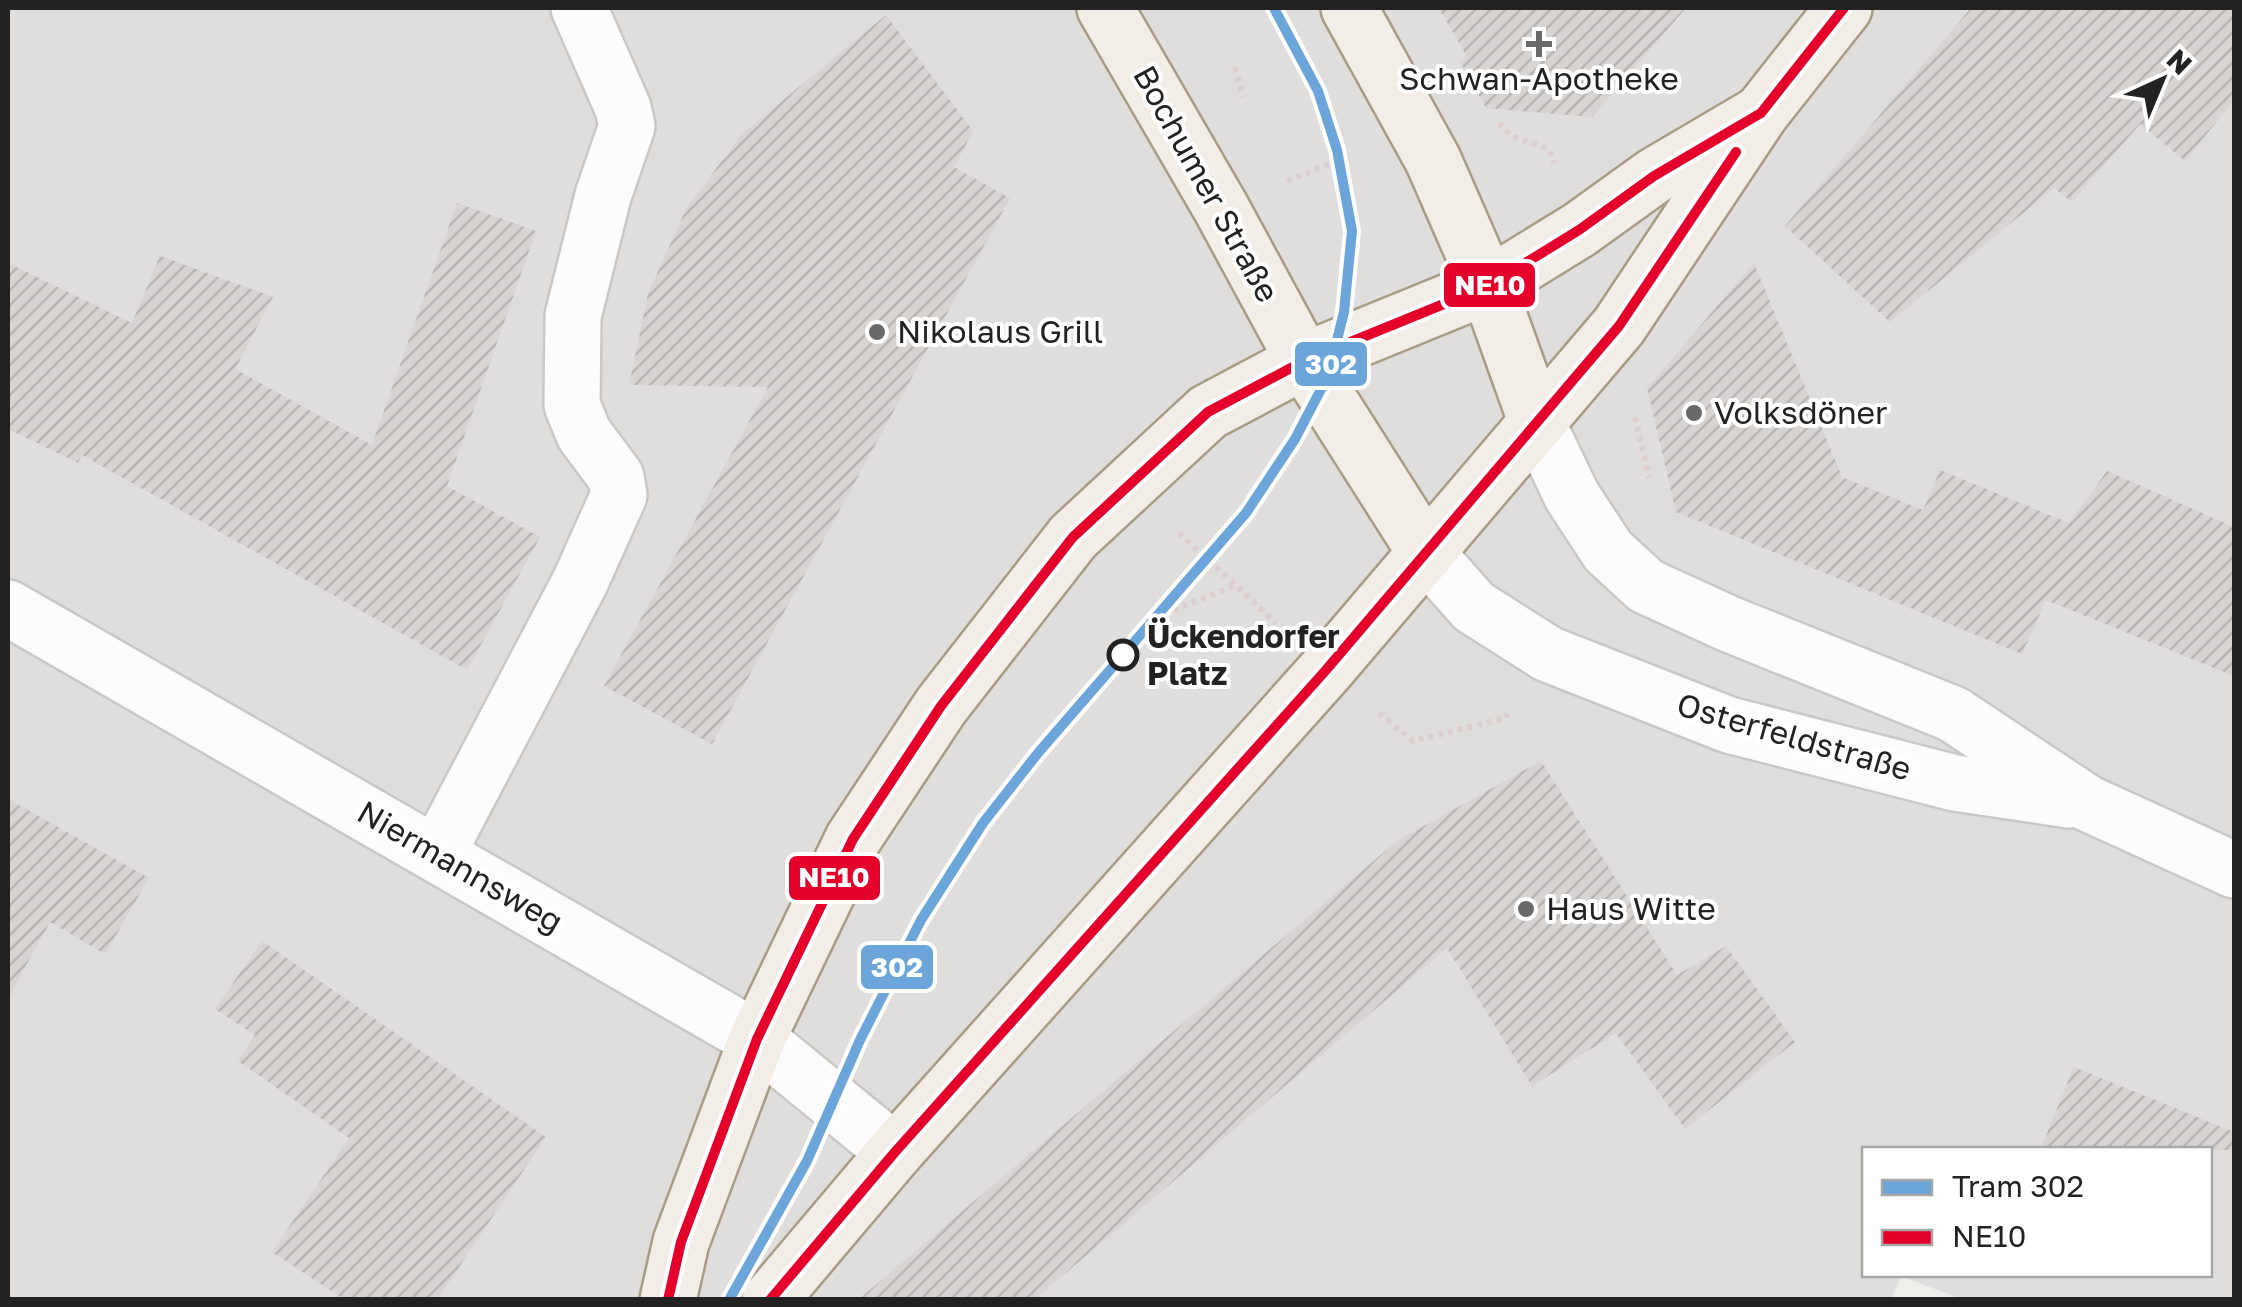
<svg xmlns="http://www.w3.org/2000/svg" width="2242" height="1307" font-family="'Golos Text',sans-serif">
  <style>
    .residential { fill: #dfdedc; fill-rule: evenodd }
    .building { fill: url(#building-hatch) }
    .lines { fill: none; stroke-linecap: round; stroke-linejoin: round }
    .minor-casing { stroke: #c9c8c7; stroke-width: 60 }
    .major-casing { stroke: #a79c86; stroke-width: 60 }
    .path { stroke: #dccecd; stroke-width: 6; stroke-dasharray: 5 5; stroke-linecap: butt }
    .minor { stroke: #fdfcfc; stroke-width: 55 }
    .major { stroke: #f3ede7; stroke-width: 55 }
    .bus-1-casing { stroke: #fff; stroke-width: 18 }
    .bus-1 { stroke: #e4002b; stroke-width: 10 }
    .tram-1-casing { stroke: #fff; stroke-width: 18 }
    .tram-1 { stroke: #6ba5d9; stroke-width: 10 }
    .poi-dot { fill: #6a6968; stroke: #fff; stroke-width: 4 }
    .stop-dot { fill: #fff; stroke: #222; stroke-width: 5 }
    .labels { text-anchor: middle; stroke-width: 8; stroke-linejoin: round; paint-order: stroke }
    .poi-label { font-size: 32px; fill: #222; stroke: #fff; text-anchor: start }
    .street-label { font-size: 32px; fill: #222; stroke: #fff }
    .stop-label { font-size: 32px; font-weight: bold; fill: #222; stroke: #fff; text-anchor: start }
    .line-badge { stroke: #fff; stroke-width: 4 }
    .badge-label { font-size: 28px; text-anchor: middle; font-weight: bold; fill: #fff }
  </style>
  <defs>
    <pattern id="building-hatch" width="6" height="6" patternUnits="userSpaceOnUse" patternTransform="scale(2.5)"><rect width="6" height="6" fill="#d7d4d2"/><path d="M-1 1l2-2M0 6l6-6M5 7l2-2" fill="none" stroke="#b8b6b4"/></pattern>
  </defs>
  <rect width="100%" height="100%" fill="#f0eeeb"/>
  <path class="residential" d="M 8,8 L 2234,8 L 2234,1299 L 1961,1299 L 1901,1276 L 1891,1300 L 8,1300 ZM 1864,1150 L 2210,1150 L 2210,1274 L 1864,1274 Z"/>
  <g class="building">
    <path d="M 1439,8 L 1686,8 L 1592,117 L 1486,108 L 1460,62 L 1467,57 Z"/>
    <path d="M 1971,8 L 2234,8 L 2234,100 L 2185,161 L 2140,124 L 2072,202 L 2054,188 L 1890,322 L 1785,226 Z"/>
    <path d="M 886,15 L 973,131 L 954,167 L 1010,198 L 712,744 L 604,686 L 768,387 L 629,385 L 648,294 L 686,209 L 742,134 Z"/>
    <path d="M 457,203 L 536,231 L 447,486 L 540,537 L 467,670 L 82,455 L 78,463 L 8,429 L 8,263 L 132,323 L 160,256 L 273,297 L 235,369 L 372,445 Z"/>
    <path d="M 1754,263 L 1842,477 L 1923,510 L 1940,470 L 2069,523 L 2107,471 L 2234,527 L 2234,676 L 2046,600 L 2022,654 L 1676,512 L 1647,388 Z"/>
    <path d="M 1541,761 L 1677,975 L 1726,946 L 1795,1042 L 1685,1129 L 1616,1033 L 1532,1086 L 1447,948 L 1034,1300 L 858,1300 L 1397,841 Z"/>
    <path d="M 8,799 L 149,878 L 105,954 L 50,922 L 8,998 Z"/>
    <path d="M 262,941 L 546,1137 L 437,1300 L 345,1300 L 272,1252 L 349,1138 L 238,1061 L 255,1035 L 215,1009 Z"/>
    <path d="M 2074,1067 L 2234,1132 L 2234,1150 L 2040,1150 Z"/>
  </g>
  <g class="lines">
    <defs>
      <g id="minor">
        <path d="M 1537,423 L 1572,496 L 1608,551 L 1646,586 L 1729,624 L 1953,714 L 2087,803 L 2234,870"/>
        <path d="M 1426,553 L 1474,607 L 1548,654 L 1729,725 L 1955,783 L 2069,800"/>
        <path d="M 8,608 L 757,1039 L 895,1152"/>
        <path d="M 437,854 L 580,582 L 619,495 L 616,477 L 584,434 L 572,405 L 573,316 L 603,196 L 627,126 L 623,108 L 579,8"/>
      </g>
      <g id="major">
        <path d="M 1105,8 L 1221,208 L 1304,361 L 1426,553"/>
        <path d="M 1349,8 L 1433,160 L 1488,286 L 1537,423"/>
        <path d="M 668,1300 L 681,1242 L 757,1039 L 853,839 L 941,706 L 1073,537 L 1208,412 L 1304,361 L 1488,286 L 1579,230 L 1654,176 L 1761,113"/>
        <path d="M 770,1300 L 895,1152 L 1326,670 L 1619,326 L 1761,113 L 1844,8"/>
      </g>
    </defs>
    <use href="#minor" class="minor-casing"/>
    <use href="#major" class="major-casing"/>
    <g class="path">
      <path d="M 1235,67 L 1243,97"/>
      <path d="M 1499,123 L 1511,136 L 1549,149 L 1554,163"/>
      <path d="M 1287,181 L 1350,156"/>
      <path d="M 1635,417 L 1649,478"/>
      <path d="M 1179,533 L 1276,623"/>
      <path d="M 1173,610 L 1237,585"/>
      <path d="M 1379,713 L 1413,741 L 1505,718 L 1507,714"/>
    </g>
    <use href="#minor" class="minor"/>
    <use href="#major" class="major"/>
    <defs>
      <g id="bus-1">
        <path d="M 668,1300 L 681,1242 L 757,1039 L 853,839 L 941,706 L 1073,537 L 1208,412 L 1304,361 L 1488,286 L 1579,230 L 1654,176 L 1761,113 L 1844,8"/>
        <path d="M 770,1300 L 895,1152 L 1326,670 L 1619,326 L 1736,152"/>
      </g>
    </defs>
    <use href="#bus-1" class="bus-1-casing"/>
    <use href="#bus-1" class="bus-1"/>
    <defs>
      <path id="tram-1" d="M 729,1300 L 807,1161 L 860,1040 L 921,920 L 983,823 L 1038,753 L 1246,513 L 1295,439 L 1328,376 L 1344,312 L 1352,231 L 1337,150 L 1318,91 L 1274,8"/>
    </defs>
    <use href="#tram-1" class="tram-1-casing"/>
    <use href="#tram-1" class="tram-1"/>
  </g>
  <g class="poi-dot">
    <path d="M1534 29h10v10h10v10h-10v10h-10v-10h-10v-10h10z"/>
    <circle cx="877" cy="332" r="10"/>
    <circle cx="1694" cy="413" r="10"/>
    <circle cx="1526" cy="909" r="10"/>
  </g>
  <circle class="stop-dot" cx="1123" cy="655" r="14"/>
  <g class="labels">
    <g class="poi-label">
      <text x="1539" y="90" text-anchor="middle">Schwan-Apotheke</text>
      <text x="897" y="343">Nikolaus Grill</text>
      <text x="1714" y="424">Volksdöner</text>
      <text x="1546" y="920">Haus Witte</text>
    </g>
    <g class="street-label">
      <text transform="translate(1206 184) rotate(61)" y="11">Bochumer Straße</text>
      <text transform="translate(1794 737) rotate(16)" y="11">Osterfeldstraße</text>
      <text transform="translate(460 867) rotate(30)" y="11">Niermannsweg</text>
    </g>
    <g class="stop-label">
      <text x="1147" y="648">Ückendorfer<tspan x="1147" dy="37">Platz</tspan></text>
    </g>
  </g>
  <g class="line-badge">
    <rect x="1442" y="261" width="95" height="48" rx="10" fill="#e4002b"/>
    <rect x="1293" y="340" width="76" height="48" rx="10" fill="#6ba5d9"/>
    <rect x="787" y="854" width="95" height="48" rx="10" fill="#e4002b"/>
    <rect x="859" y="943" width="76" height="48" rx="10" fill="#6ba5d9"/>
  </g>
  <g class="badge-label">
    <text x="1490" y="295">NE10</text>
    <text x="1331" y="374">302</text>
    <text x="834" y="887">NE10</text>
    <text x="897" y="977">302</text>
  </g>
  <rect width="2242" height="1307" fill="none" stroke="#222222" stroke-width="20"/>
  <rect x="1862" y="1147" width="350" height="130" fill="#ffffff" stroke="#a7a7a7" stroke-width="2.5"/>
  <rect x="1882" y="1180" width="50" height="15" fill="#6ba5d9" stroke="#a7a7a7" stroke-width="2.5"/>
  <text x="1952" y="1197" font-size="30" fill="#222222">Tram 302</text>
  <rect x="1882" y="1230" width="50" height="15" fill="#e4002b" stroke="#a7a7a7" stroke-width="2.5"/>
  <text x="1952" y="1247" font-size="30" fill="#222222">NE10</text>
  <g transform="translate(2162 80) rotate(44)" stroke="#ffffff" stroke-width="8" paint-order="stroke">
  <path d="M0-8L18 38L0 25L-18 38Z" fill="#222222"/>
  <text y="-15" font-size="28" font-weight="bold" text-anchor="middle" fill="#222222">N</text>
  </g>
</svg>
